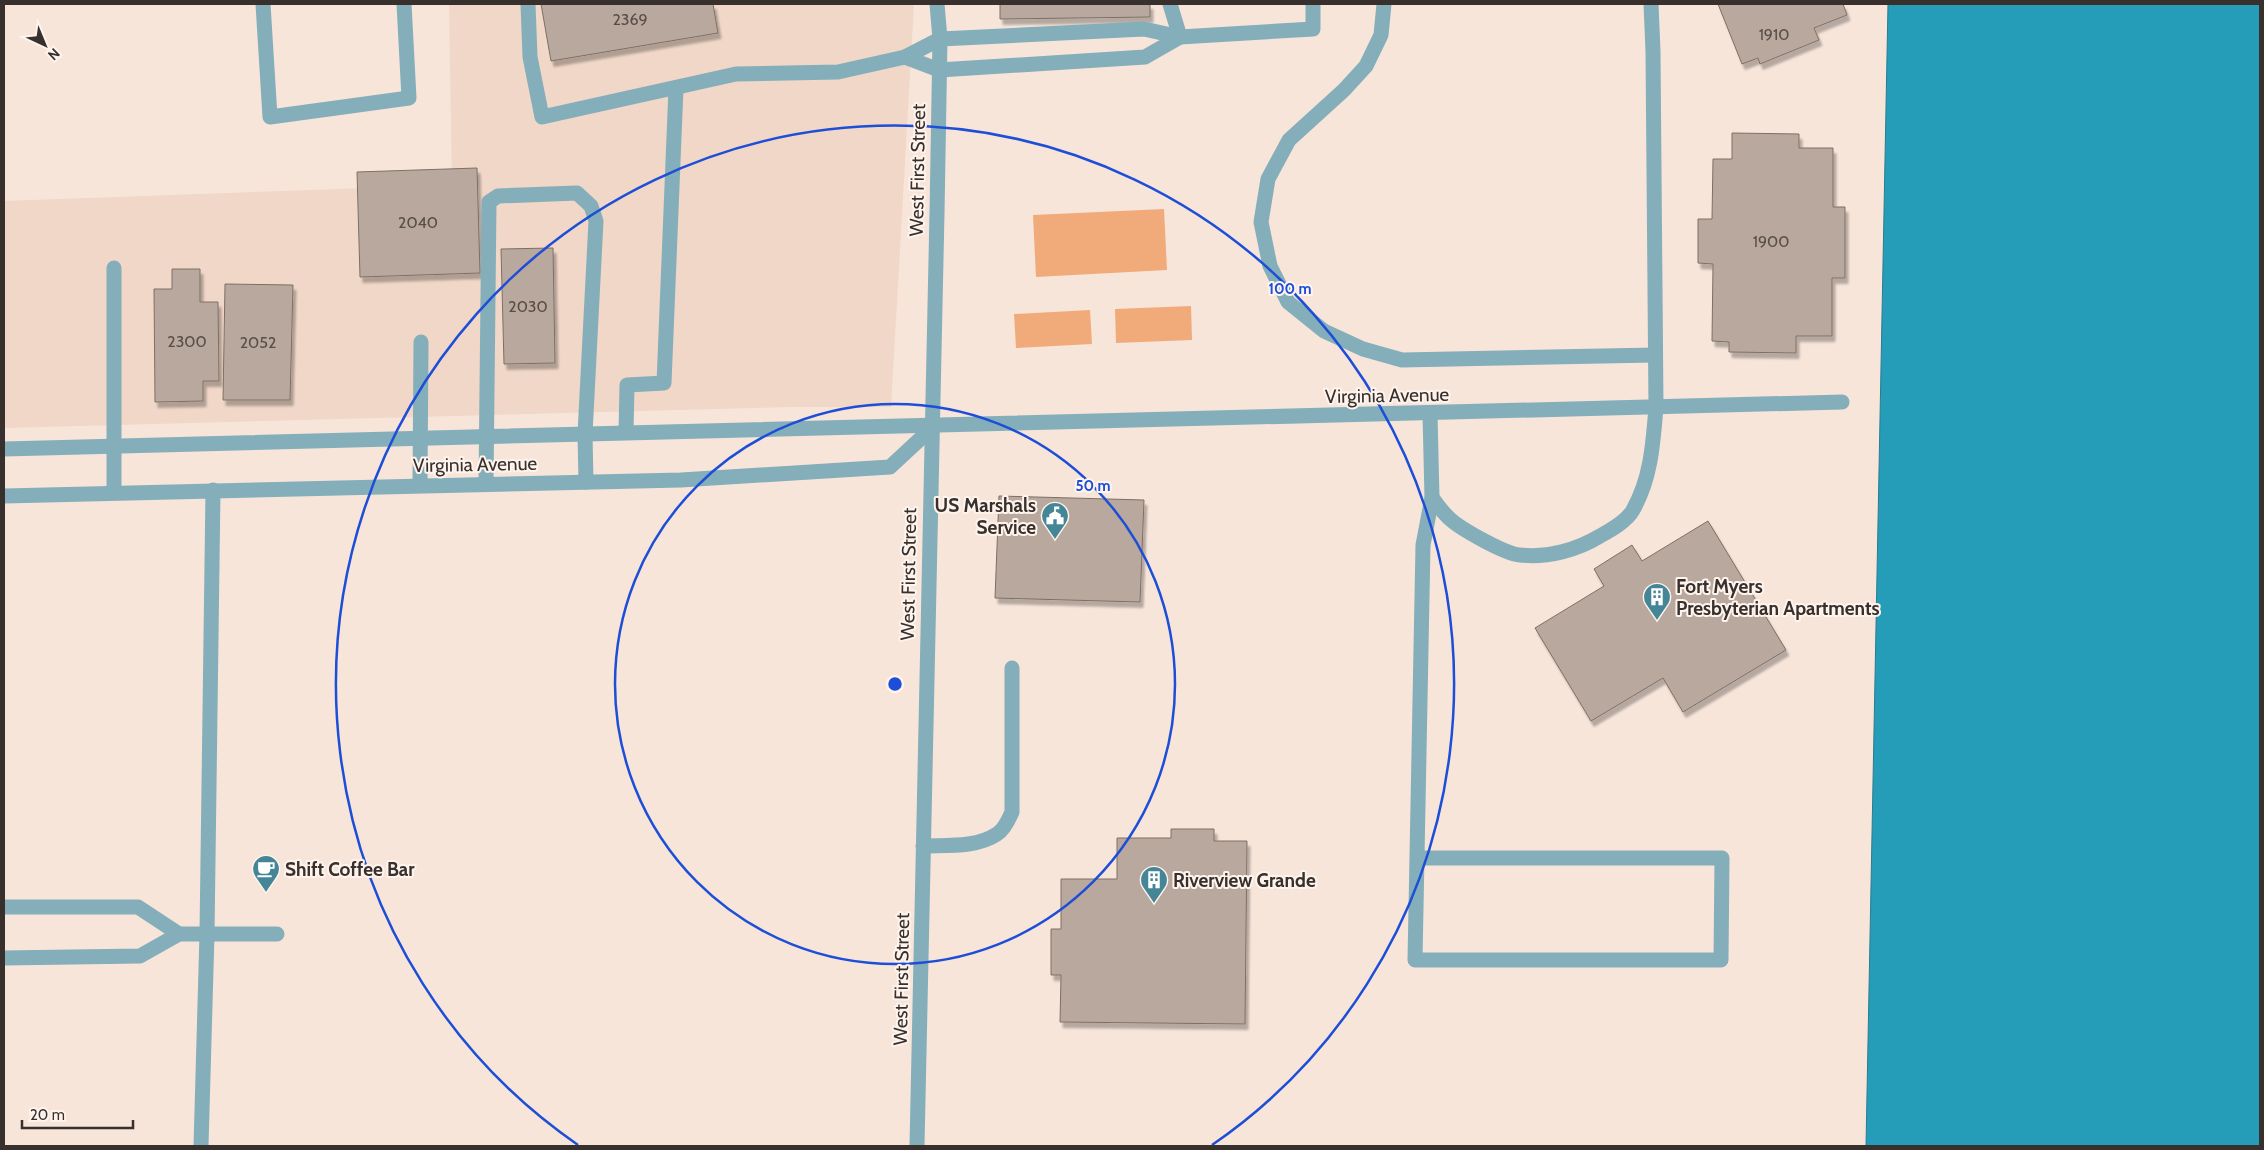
<svg xmlns="http://www.w3.org/2000/svg" width="2264" height="1150" font-family="Cabin,sans-serif">
  <style>
    .built { fill: #f0d7c7 }
    .green { fill: #f1ab7a }
    .water { fill: #259db9; stroke: #2a7c8f }
    .building { fill: #b9a89d; stroke: #7e6f65; filter: url(#shadow) }
    .lines { fill: none; stroke-linecap: round; stroke-linejoin: round }
    .lane { stroke: #84aeba; stroke-width: 15 }
    .street { stroke: #84aeba; stroke-width: 15 }
    .ring { fill: none; stroke: #1d4ed8; stroke-width: 2.5 }
    .labels { text-anchor: middle; stroke-width: 4; stroke-linejoin: round; paint-order: stroke }
    .number-label { font-size: 16px; fill: #584e48 }
    .street-label { font-size: 19px; fill: #37302c; stroke: #fff4ed }
    .poi-label { font-size: 19px; font-weight: bold; fill: #37302c; stroke: #fff4ed; text-anchor: start }
    .centre { fill: #1d4ed8; stroke: #fff4ed; stroke-width: 2.5 }
    .ring-label { font-size: 15px; text-anchor: middle; font-weight: bold; fill: #1d4ed8; stroke: #fff4ed; stroke-width: 4; stroke-linejoin: round; paint-order: stroke }
  </style>
  <defs>
    <filter id="shadow"><feDropShadow dx="3" dy="5.5" stdDeviation="1" flood-color="#0004"/></filter>
  </defs>
  <rect width="100%" height="100%" fill="#f7e5da"/>
  <path class="built" d="M 449,4 L 914,4 L 891,407 L 790,407 L 4,428 L 4,201 L 452,185 Z"/>
  <g class="green">
    <path d="M 1164,209 L 1167,270 L 1036,277 L 1033,215 Z"/>
    <path d="M 1191,306 L 1192,340 L 1116,343 L 1115,309 Z"/>
    <path d="M 1090,310 L 1092,344 L 1016,348 L 1014,314 Z"/>
  </g>
  <path class="water" d="M 1888,4 L 2260,4 L 2260,1146 L 1866,1146 Z"/>
  <g class="building">
    <path d="M 541,4 L 713,4 L 718,33 L 551,61 Z"/>
    <path d="M 1000,4 L 1150,4 L 1150,17 L 1000,19 Z"/>
    <path d="M 1718,4 L 1843,4 L 1847,15 L 1814,28 L 1819,40 L 1760,64 L 1758,58 L 1742,64 Z"/>
    <path d="M 1732,133 L 1799,134 L 1799,148 L 1833,148 L 1833,207 L 1845,207 L 1845,278 L 1832,278 L 1832,336 L 1796,336 L 1796,353 L 1729,352 L 1729,342 L 1712,341 L 1713,264 L 1698,263 L 1698,219 L 1712,219 L 1713,159 L 1732,159 Z"/>
    <path d="M 477,168 L 480,273 L 360,277 L 357,172 Z"/>
    <path d="M 553,248 L 555,363 L 504,364 L 501,249 Z"/>
    <path d="M 172,269 L 200,269 L 200,302 L 218,302 L 219,381 L 203,381 L 203,401 L 155,402 L 154,289 L 172,289 Z"/>
    <path d="M 225,284 L 293,285 L 290,400 L 223,400 Z"/>
    <path d="M 999,496 L 1144,500 L 1140,602 L 995,598 Z"/>
    <path d="M 1708,521 L 1786,650 L 1683,712 L 1663,678 L 1591,721 L 1535,628 L 1604,586 L 1594,569 L 1632,545 L 1642,561 Z"/>
    <path d="M 1171,829 L 1214,829 L 1214,841 L 1247,841 L 1245,1024 L 1060,1022 L 1061,975 L 1051,975 L 1051,929 L 1061,929 L 1061,879 L 1117,879 L 1117,838 L 1171,838 Z"/>
  </g>
  <g class="lines">
    <g class="lane">
      <path d="M 263,4 L 270,117 L 409,98 L 404,4"/>
      <path d="M 528,4 L 530,57 L 542,117 L 736,74 L 838,72 L 905,57"/>
      <path d="M 1170,4 L 1180,37"/>
      <path d="M 1384,4 L 1381,35 L 1366,66 L 1344,90 L 1289,140 L 1268,179 L 1261,222 L 1270,266 L 1288,302 L 1324,331 L 1363,349 L 1402,360 L 1655,355"/>
      <path d="M 1180,37 L 1145,57 L 939,70 L 905,57 L 940,39 L 1144,29 L 1180,37 L 1313,29 L 1313,4"/>
      <path d="M 626,432 L 627,385 L 664,383 L 676,88"/>
      <path d="M 486,484 L 489,202 L 498,196 L 577,193 L 591,206 L 596,221 L 585,434 L 586,482"/>
      <path d="M 420,485 L 421,342"/>
      <path d="M 114,492 L 114,268"/>
      <path d="M 1432,498 C 1438,505 1443,513 1450,519 C 1461,529 1505,554 1520,555 C 1548,558 1577,550 1600,536 C 1611,530 1627,521 1633,510 C 1651,478 1653,444 1656,407 L 1653,51 L 1651,4"/>
      <path d="M 923,846 C 947,845 976,848 997,834 C 1004,830 1009,819 1012,812 L 1012,668"/>
      <path d="M 1417,858 L 1722,858 L 1721,960 L 1415,960 L 1423,545 L 1432,498 L 1430,414"/>
      <path d="M 4,907 L 138,907 L 179,934"/>
      <path d="M 4,958 L 140,956 L 179,934 L 277,934"/>
      <path d="M 201,1146 L 207,934 L 213,490"/>
    </g>
    <g class="street">
      <path d="M 4,449 C 617,433 1230,420 1842,402"/>
      <path d="M 4,496 L 681,480 L 890,467 L 932,428"/>
      <path d="M 917,1146 L 937,213 L 940,39 L 937,4"/>
    </g>
  </g>
  <g class="ring">
    <circle cx="895" cy="684" r="280"/>
    <path d="M578 1145A559 559 0 1 1 1212 1145"/>
  </g>
  <defs>
    <symbol id="civic-pin" viewBox="-11 -11 22 30"><path d="M0 17L-7.5 6A9.5 9.5 0 1 1 7.5 6Z" fill="#448697" stroke="#fff4ed"/><path d="M-.6-6.5H3V-4.5H.6V-3L4-1V1h2V6H-6V1h2V-1L-.6-3ZM-1.2 2.5V6h2.4V2.5Z" fill="#fff"/></symbol>
    <symbol id="building-pin" viewBox="-11 -11 22 30"><path d="M0 17L-7.5 6A9.5 9.5 0 1 1 7.5 6Z" fill="#448697" stroke="#fff4ed"/><path d="M-4-6H4V6H1V3H-1V6H-4ZM-2.5-4.3h1.7v1.8h-1.7ZM.8-4.3h1.7v1.8H.8ZM-2.5-1h1.7V.8h-1.7ZM.8-1h1.7V.8H.8Z" fill="#fff"/></symbol>
    <symbol id="cafe-pin" viewBox="-11 -11 22 30"><path d="M0 17L-7.5 6A9.5 9.5 0 1 1 7.5 6Z" fill="#448697" stroke="#fff4ed"/><path d="M-5.5-4.5H6V0H3Q3 3.5 0 3.5H-2.5Q-5.5 3.5-5.5 0ZM3-3.2v2h1.7v-2ZM-6 4.5H4V6H-6Z" fill="#fff"/></symbol>
  </defs>
  <g fill-rule="evenodd">
    <use href="#civic-pin" x="1039" y="500" width="32" height="43"/>
    <use href="#building-pin" x="1641" y="581" width="32" height="43"/>
    <use href="#cafe-pin" x="250" y="853" width="32" height="43"/>
    <use href="#building-pin" x="1138" y="864" width="32" height="43"/>
  </g>
  <g class="labels">
    <g class="number-label">
      <text x="630" y="25">2369</text>
      <text x="1774" y="40">1910</text>
      <text x="418" y="228">2040</text>
      <text x="1771" y="247">1900</text>
      <text x="528" y="312">2030</text>
      <text x="187" y="347">2300</text>
      <text x="258" y="348">2052</text>
    </g>
    <g class="street-label">
      <text transform="translate(917 170) rotate(-89)" y="7">West First Street</text>
      <text transform="translate(1387 395) rotate(-1)" y="7">Virginia Avenue</text>
      <text transform="translate(475 464) rotate(-1)" y="7">Virginia Avenue</text>
      <text transform="translate(908 574) rotate(-89)" y="7">West First Street</text>
      <text transform="translate(901 979) rotate(-89)" y="7">West First Street</text>
    </g>
    <g class="poi-label">
      <text x="1036" y="512" text-anchor="end">US Marshals<tspan x="1036" dy="22">Service</tspan></text>
      <text x="1676" y="593">Fort Myers<tspan x="1676" dy="22">Presbyterian Apartments</tspan></text>
      <text x="285" y="876">Shift Coffee Bar</text>
      <text x="1173" y="887">Riverview Grande</text>
    </g>
  </g>
  <circle cx="895" cy="684" r="8" class="centre"/>
  <g class="ring-label">
    <text x="1290" y="294">100 m</text>
    <text x="1093" y="491">50 m</text>
  </g>
  <rect width="2264" height="1150" fill="none" stroke="#37302c" stroke-width="10"/>
  <g transform="translate(45 45) rotate(136)" stroke="#fff4ed" stroke-width="4" paint-order="stroke">
  <path d="M0-4L9 19L0 12L-9 19Z" fill="#37302c"/>
  <text y="-8" font-size="14" font-weight="bold" text-anchor="middle" fill="#37302c">N</text>
  </g>
  <path d="M22 1120v8h111v-8" fill="none" stroke="#37302c" stroke-width="2.5"/>
  <text x="30" y="1120" font-size="15" fill="#37302c" stroke="#fff4ed" stroke-width="4" paint-order="stroke">20 m</text>
</svg>
